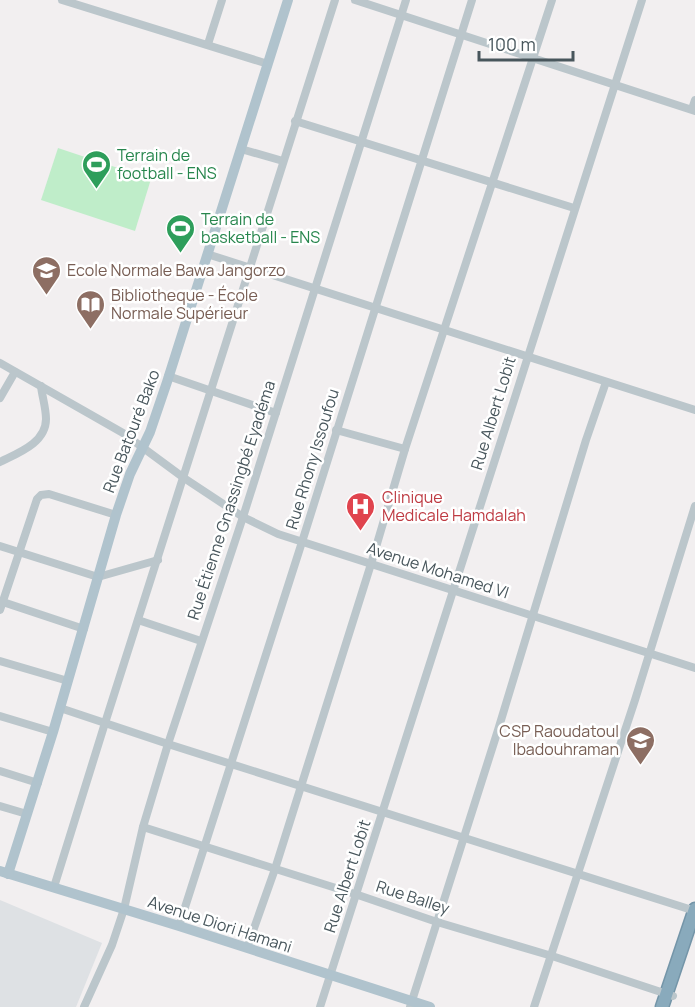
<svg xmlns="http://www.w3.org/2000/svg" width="695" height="1007" font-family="Manrope,sans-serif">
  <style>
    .airport { fill: #dee1e4 }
    .grass { fill: #bfedc9 }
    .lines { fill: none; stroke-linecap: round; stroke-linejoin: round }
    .highway-casing { stroke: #7495a8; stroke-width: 15 }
    .minor { stroke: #bbc6cb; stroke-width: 8 }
    .major { stroke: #b0c3cd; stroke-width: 10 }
    .highway { stroke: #89aabc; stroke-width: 12 }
    .labels { text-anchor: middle; stroke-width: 5; stroke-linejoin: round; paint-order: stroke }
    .leisure-label { font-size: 16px; fill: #27864d; stroke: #fff; text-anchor: start }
    .education-label { font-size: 16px; fill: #785e54; stroke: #fff; text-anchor: start }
    .street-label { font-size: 16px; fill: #48565c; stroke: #fff }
    .health-label { font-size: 16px; fill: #be3a42; stroke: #fff; text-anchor: start }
  </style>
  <rect width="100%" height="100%" fill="#f2eff0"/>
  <path class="airport" d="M 0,900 L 102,943 L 76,1007 L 0,1007 Z"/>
  <path class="grass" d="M 58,148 L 151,179 L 135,231 L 41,200 Z"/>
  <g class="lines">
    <defs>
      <path id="highway" d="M 662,1007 L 695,909"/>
    </defs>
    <use href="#highway" class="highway-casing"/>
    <g class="minor">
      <path d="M 62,0 L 268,64"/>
      <path d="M 355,0 L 695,111"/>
      <path d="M 208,44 L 222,0"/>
      <path d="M 692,109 L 695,100"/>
      <path d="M 295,121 L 574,208"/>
      <path d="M 241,149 L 283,161"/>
      <path d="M 207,254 L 695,410"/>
      <path d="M 0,363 L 123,433 L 184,478 L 243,517 L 278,534 L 695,668"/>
      <path d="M 168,376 L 276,413"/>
      <path d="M 0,398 L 15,372"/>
      <path d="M 336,430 L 405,449"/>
      <path d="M 0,462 C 18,453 46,443 46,419 C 46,408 42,396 41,386"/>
      <path d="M 0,546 L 98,577 L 158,560"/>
      <path d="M 0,601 L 84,629"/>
      <path d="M 0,610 L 37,499 L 41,495 L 49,494 L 116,515"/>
      <path d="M 138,620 L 201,641"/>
      <path d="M 0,661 L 68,681"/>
      <path d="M 60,708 L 168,744 L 695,911"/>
      <path d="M 0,716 L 53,732"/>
      <path d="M 0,771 L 38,783"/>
      <path d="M 0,806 L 27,814"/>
      <path d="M 143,827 L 358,895 L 437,922 L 552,956 L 673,996"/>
      <path d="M 54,887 L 105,723 L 335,0"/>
      <path d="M 179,926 L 302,542 L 472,0"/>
      <path d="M 247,948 L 275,869 L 371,564 L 405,449 L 552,0"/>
      <path d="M 84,1007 L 112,945 L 124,909 L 143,827 L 168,744 L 243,517 L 406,0"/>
      <path d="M 320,1007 C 428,672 534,335 642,0"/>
      <path d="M 410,1007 L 498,730 L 586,440 L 606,382"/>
      <path d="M 534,1007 L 635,700 L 695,506"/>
    </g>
    <g class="major">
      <path d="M 0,871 L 179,926 L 430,1007"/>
      <path d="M 8,874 L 53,732 L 116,515 L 130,474 L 150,432 L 167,382 L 288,0"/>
    </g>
    <use href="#highway" class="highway"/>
  </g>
  <defs>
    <symbol id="stadium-pin" viewBox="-11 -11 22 30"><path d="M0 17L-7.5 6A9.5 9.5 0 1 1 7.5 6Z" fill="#2e9e5b" stroke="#fff"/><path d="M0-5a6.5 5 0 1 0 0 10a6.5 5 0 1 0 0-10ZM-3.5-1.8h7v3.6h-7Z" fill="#fff"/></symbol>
    <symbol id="school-pin" viewBox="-11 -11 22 30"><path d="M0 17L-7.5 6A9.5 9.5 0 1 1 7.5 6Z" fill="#8d6e63" stroke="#fff"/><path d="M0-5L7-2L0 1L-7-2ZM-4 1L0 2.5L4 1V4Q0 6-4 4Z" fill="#fff"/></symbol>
    <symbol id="library-pin" viewBox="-11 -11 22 30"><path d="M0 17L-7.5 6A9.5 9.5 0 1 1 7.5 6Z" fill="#8d6e63" stroke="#fff"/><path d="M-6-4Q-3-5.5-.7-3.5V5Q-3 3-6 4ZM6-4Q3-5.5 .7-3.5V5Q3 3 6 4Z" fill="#fff"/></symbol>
    <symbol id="hospital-pin" viewBox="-11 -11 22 30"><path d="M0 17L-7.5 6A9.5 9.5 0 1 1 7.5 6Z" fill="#e0444e" stroke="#fff"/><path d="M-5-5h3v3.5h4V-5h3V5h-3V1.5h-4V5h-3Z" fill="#fff"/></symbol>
  </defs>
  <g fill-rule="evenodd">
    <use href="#stadium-pin" x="80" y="148" width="33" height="45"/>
    <use href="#stadium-pin" x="164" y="212" width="33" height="45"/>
    <use href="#school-pin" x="30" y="254" width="33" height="45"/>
    <use href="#library-pin" x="74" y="288" width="33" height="45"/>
    <use href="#hospital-pin" x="344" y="490" width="33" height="45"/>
    <use href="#school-pin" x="624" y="724" width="33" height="45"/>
  </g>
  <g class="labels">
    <g class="leisure-label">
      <text x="117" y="161">Terrain de<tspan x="117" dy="18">football - ENS</tspan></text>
      <text x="201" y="225">Terrain de<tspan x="201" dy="18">basketball - ENS</tspan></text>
    </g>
    <g class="education-label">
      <text x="67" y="276">Ecole Normale Bawa Jangorzo</text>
      <text x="111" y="301">Bibliotheque - École<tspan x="111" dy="18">Normale Supérieur</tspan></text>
      <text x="619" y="737" text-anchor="end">CSP Raoudatoul<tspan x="619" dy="18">Ibadouhraman</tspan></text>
    </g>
    <g class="street-label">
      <text transform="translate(493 413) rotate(-73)" y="6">Rue Albert Lobit</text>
      <text transform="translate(131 431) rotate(-69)" y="6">Rue Batouré Bako</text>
      <text transform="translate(312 459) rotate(-73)" y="6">Rue Rhony Issoufou</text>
      <text transform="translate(231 500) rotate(-72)" y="6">Rue Étienne Gnassingbé Eyadéma</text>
      <text transform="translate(438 570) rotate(18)" y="6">Avenue Mohamed VI</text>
      <text transform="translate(347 876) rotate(-72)" y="6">Rue Albert Lobit</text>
      <text transform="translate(413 897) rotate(18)" y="6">Rue Balley</text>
      <text transform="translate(220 924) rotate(18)" y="6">Avenue Diori Hamani</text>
    </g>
    <g class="health-label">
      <text x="382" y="503">Clinique<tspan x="382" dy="18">Medicale Hamdalah</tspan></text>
    </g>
  </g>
  <path d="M479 51v9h94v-9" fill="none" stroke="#48565c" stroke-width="3"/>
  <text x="488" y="51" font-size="18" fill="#48565c" stroke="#ffffff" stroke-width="4.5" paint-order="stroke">100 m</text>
</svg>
